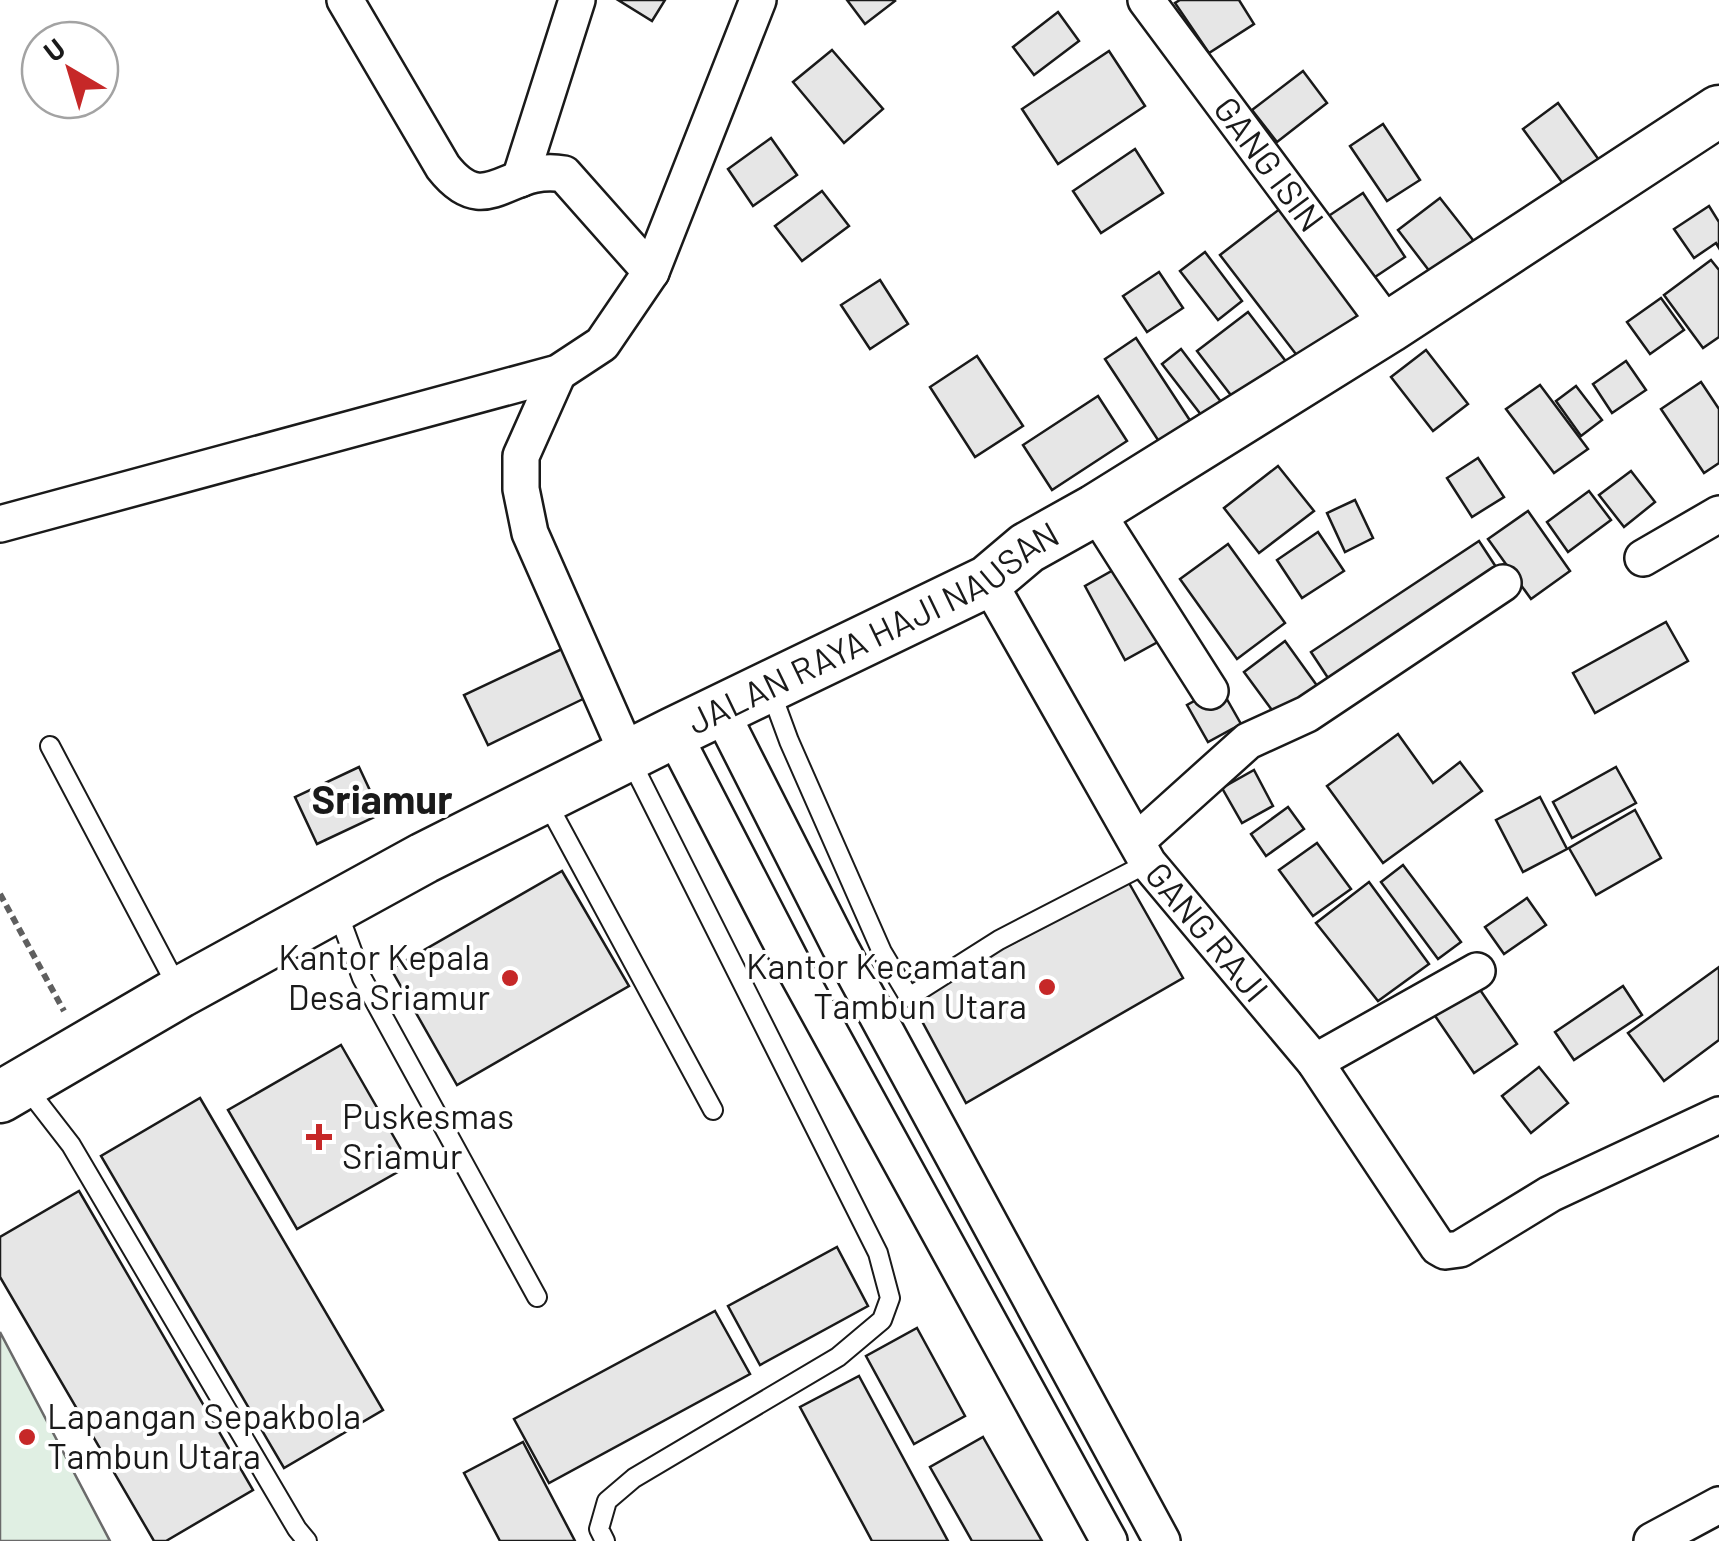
<svg xmlns="http://www.w3.org/2000/svg" width="1719" height="1541" font-family="Barlow,sans-serif">
  <style>
    .green { fill: #e0efe3; stroke: #6a6a6a; stroke-width: 2.5 }
    .building { fill: #e6e6e6; stroke: #1a1a1a; stroke-width: 2.5 }
    .lines { fill: none; stroke-linecap: round; stroke-linejoin: round }
    .lane-casing { stroke: #1a1a1a; stroke-width: 22 }
    .street-casing { stroke: #1a1a1a; stroke-width: 40 }
    .secondary-casing { stroke: #1a1a1a; stroke-width: 55 }
    .path { stroke: #5f5f5f; stroke-width: 6; stroke-dasharray: 8 5; stroke-linecap: butt }
    .lane { stroke: #fff; stroke-width: 18 }
    .street { stroke: #fff; stroke-width: 35 }
    .secondary { stroke: #fff; stroke-width: 50 }
    .poi-dot { fill: #c62828; stroke: #fff; stroke-width: 4 }
    .labels { text-anchor: middle; stroke-width: 8; stroke-linejoin: round; paint-order: stroke }
    .street-label { font-size: 35px; fill: #1a1a1a; stroke: #fff }
    .poi-label { font-size: 35px; fill: #1a1a1a; stroke: #fff; text-anchor: end }
    .quarter-label { font-size: 40px; font-weight: bold; fill: #1a1a1a; stroke: #fff }
  </style>
  <rect width="100%" height="100%" fill="#fff"/>
  <path class="green" d="M 0,1332 L 110,1541 L 0,1541 Z"/>
  <g class="building">
    <path d="M 618,0 L 665,0 L 652,21 Z"/>
    <path d="M 847,0 L 894,0 L 895,1 L 865,24 Z"/>
    <path d="M 1180,0 L 1239,0 L 1254,24 L 1209,53 L 1175,3 Z"/>
    <path d="M 1058,12 L 1079,41 L 1034,75 L 1013,47 Z"/>
    <path d="M 832,50 L 883,109 L 844,143 L 793,82 Z"/>
    <path d="M 1109,51 L 1145,106 L 1058,164 L 1022,109 Z"/>
    <path d="M 1303,71 L 1327,103 L 1277,142 L 1252,110 Z"/>
    <path d="M 1558,103 L 1599,160 L 1564,185 L 1523,129 Z"/>
    <path d="M 1383,124 L 1420,180 L 1387,201 L 1350,146 Z"/>
    <path d="M 771,138 L 797,175 L 753,206 L 728,169 Z"/>
    <path d="M 1135,149 L 1163,193 L 1101,233 L 1073,191 Z"/>
    <path d="M 822,191 L 849,226 L 802,261 L 775,226 Z"/>
    <path d="M 1363,193 L 1405,257 L 1369,281 L 1327,217 Z"/>
    <path d="M 1440,198 L 1480,249 L 1437,281 L 1398,230 Z"/>
    <path d="M 1709,206 L 1719,222 L 1719,248 L 1716,243 L 1694,258 L 1674,229 Z"/>
    <path d="M 1281,208 L 1363,315 L 1302,362 L 1220,255 Z"/>
    <path d="M 1205,252 L 1242,301 L 1218,320 L 1180,271 Z"/>
    <path d="M 1711,260 L 1719,270 L 1719,337 L 1703,348 L 1664,295 Z"/>
    <path d="M 1159,272 L 1183,308 L 1147,332 L 1123,296 Z"/>
    <path d="M 880,280 L 908,324 L 870,349 L 841,305 Z"/>
    <path d="M 1661,298 L 1684,330 L 1650,354 L 1627,322 Z"/>
    <path d="M 1248,312 L 1291,368 L 1240,407 L 1197,351 Z"/>
    <path d="M 1136,338 L 1191,422 L 1160,443 L 1105,359 Z"/>
    <path d="M 1181,349 L 1231,415 L 1212,429 L 1162,364 Z"/>
    <path d="M 1426,350 L 1468,404 L 1433,431 L 1391,377 Z"/>
    <path d="M 977,356 L 1023,426 L 975,457 L 930,387 Z"/>
    <path d="M 1626,361 L 1646,390 L 1612,413 L 1593,384 Z"/>
    <path d="M 1701,382 L 1719,409 L 1719,463 L 1704,473 L 1661,409 Z"/>
    <path d="M 1540,385 L 1588,449 L 1554,473 L 1506,409 Z"/>
    <path d="M 1576,386 L 1602,420 L 1581,436 L 1556,401 Z"/>
    <path d="M 1098,396 L 1127,441 L 1052,490 L 1023,445 Z"/>
    <path d="M 1478,458 L 1504,497 L 1472,517 L 1447,478 Z"/>
    <path d="M 1278,466 L 1314,511 L 1259,553 L 1224,508 Z"/>
    <path d="M 1631,471 L 1655,502 L 1624,527 L 1599,495 Z"/>
    <path d="M 1589,491 L 1611,520 L 1568,552 L 1547,522 Z"/>
    <path d="M 1355,500 L 1373,538 L 1345,552 L 1327,513 Z"/>
    <path d="M 1528,511 L 1570,571 L 1531,599 L 1488,539 Z"/>
    <path d="M 1318,532 L 1344,571 L 1302,598 L 1277,560 Z"/>
    <path d="M 1479,541 L 1498,570 L 1330,681 L 1311,652 Z"/>
    <path d="M 1228,544 L 1285,623 L 1237,659 L 1180,579 Z"/>
    <path d="M 1124,564 L 1165,638 L 1125,660 L 1085,586 Z"/>
    <path d="M 1666,622 L 1688,661 L 1595,713 L 1573,673 Z"/>
    <path d="M 1285,641 L 1318,687 L 1277,717 L 1244,672 Z"/>
    <path d="M 562,649 L 585,698 L 488,745 L 464,695 Z"/>
    <path d="M 1220,687 L 1241,724 L 1208,742 L 1187,705 Z"/>
    <path d="M 1398,734 L 1433,783 L 1460,762 L 1482,791 L 1383,863 L 1327,786 Z"/>
    <path d="M 359,767 L 381,814 L 317,844 L 295,797 Z"/>
    <path d="M 1616,767 L 1636,803 L 1572,838 L 1553,802 Z"/>
    <path d="M 1254,770 L 1273,806 L 1242,823 L 1222,788 Z"/>
    <path d="M 1540,797 L 1567,849 L 1523,872 L 1496,820 Z"/>
    <path d="M 1288,807 L 1304,829 L 1266,856 L 1251,834 Z"/>
    <path d="M 1635,810 L 1661,858 L 1596,895 L 1569,848 Z"/>
    <path d="M 1317,843 L 1351,889 L 1313,916 L 1279,870 Z"/>
    <path d="M 1403,865 L 1461,942 L 1438,959 L 1381,882 Z"/>
    <path d="M 562,871 L 629,986 L 457,1085 L 391,969 Z"/>
    <path d="M 1369,882 L 1429,964 L 1378,1001 L 1316,923 Z"/>
    <path d="M 1129,883 L 1183,978 L 966,1103 L 909,997 Z"/>
    <path d="M 1527,898 L 1546,925 L 1504,954 L 1485,927 Z"/>
    <path d="M 1719,967 L 1719,1040 L 1664,1081 L 1628,1033 Z"/>
    <path d="M 1472,978 L 1517,1044 L 1474,1073 L 1429,1007 Z"/>
    <path d="M 1623,986 L 1642,1015 L 1574,1060 L 1555,1032 Z"/>
    <path d="M 341,1045 L 410,1165 L 297,1229 L 228,1110 Z"/>
    <path d="M 1539,1067 L 1568,1103 L 1531,1133 L 1502,1096 Z"/>
    <path d="M 200,1098 L 383,1410 L 284,1468 L 101,1156 Z"/>
    <path d="M 79,1191 L 253,1490 L 166,1541 L 154,1541 L 0,1277 L 0,1237 Z"/>
    <path d="M 837,1247 L 868,1306 L 760,1365 L 728,1306 Z"/>
    <path d="M 715,1311 L 750,1374 L 549,1483 L 514,1419 Z"/>
    <path d="M 917,1328 L 965,1416 L 914,1444 L 866,1356 Z"/>
    <path d="M 859,1376 L 948,1541 L 872,1541 L 800,1407 Z"/>
    <path d="M 983,1437 L 1042,1541 L 972,1541 L 930,1467 Z"/>
    <path d="M 523,1442 L 575,1541 L 500,1541 L 464,1473 Z"/>
  </g>
  <g class="lines">
    <defs>
      <g id="lane">
        <path d="M 771,692 L 789,741 L 882,952 L 909,997 L 999,940 L 1148,863"/>
        <path d="M 50,746 L 178,988"/>
        <path d="M 545,799 L 713,1110"/>
        <path d="M 337,910 L 362,978 L 537,1297"/>
        <path d="M 26,1087 L 71,1145 L 297,1529 L 307,1541"/>
        <path d="M 605,1541 L 599,1529 L 607,1501 L 634,1478 L 838,1357 L 882,1320 L 890,1298 L 878,1253 L 630,759"/>
      </g>
      <g id="street">
        <path d="M 345,0 L 443,167 C 487,223 508,163 564,174 L 651,272"/>
        <path id="s1" d="M 1146,0 L 1389,327"/>
        <path d="M 520,179 L 577,0"/>
        <path d="M 558,373 L 521,456 L 521,489 L 530,533 L 628,755"/>
        <path d="M 1095,510 L 1210,691"/>
        <path d="M 0,524 L 558,373 L 602,344 L 651,272 L 758,0"/>
        <path d="M 1643,558 L 1719,514"/>
        <path id="s2" d="M 988,581 L 1148,863 L 1315,1062 L 1438,1247 L 1445,1251 L 1460,1249 L 1550,1194 L 1719,1115"/>
        <path d="M 720,710 L 840,947 L 1162,1541"/>
        <path d="M 673,733 L 796,971 L 1109,1541"/>
        <path d="M 1138,840 L 1248,741 L 1307,714 L 1503,583"/>
        <path d="M 1315,1062 L 1477,971"/>
        <path d="M 1652,1541 L 1719,1505"/>
      </g>
      <g id="secondary">
        <path id="s3" d="M 0,1097 L 180,992 L 424,858 L 673,733 L 988,581 L 1027,548 L 1095,510 L 1389,327 L 1719,111"/>
      </g>
    </defs>
    <use href="#lane" class="lane-casing"/>
    <use href="#street" class="street-casing"/>
    <use href="#secondary" class="secondary-casing"/>
    <path class="path" d="M 0,894 L 64,1011"/>
    <use href="#lane" class="lane"/>
    <use href="#street" class="street"/>
    <use href="#secondary" class="secondary"/>
  </g>
  <g class="poi-dot">
    <circle cx="510" cy="978" r="10"/>
    <circle cx="1047" cy="987" r="10"/>
    <path d="M314 1122h10v10h10v10h-10v10h-10v-10h-10v-10h10z"/>
    <circle cx="27" cy="1437" r="10"/>
  </g>
  <g class="labels">
    <g class="street-label">
      <text dy="12" stroke="none"><textPath href="#s1" startOffset="205">GANG ISIN</textPath></text>
      <text dy="12" stroke="none"><textPath href="#s3" startOffset="992">JALAN RAYA HAJI NAUSAN</textPath></text>
      <text dy="12" stroke="none"><textPath href="#s2" startOffset="415">GANG RAJI</textPath></text>
    </g>
    <g class="poi-label">
      <text x="490" y="970">Kantor Kepala<tspan x="490" dy="40">Desa Sriamur</tspan></text>
      <text x="1027" y="979">Kantor Kecamatan<tspan x="1027" dy="40">Tambun Utara</tspan></text>
      <text x="342" y="1129" text-anchor="start">Puskesmas<tspan x="342" dy="40">Sriamur</tspan></text>
      <text x="47" y="1429" text-anchor="start">Lapangan Sepakbola<tspan x="47" dy="40">Tambun Utara</tspan></text>
    </g>
    <g class="quarter-label">
      <text x="382" y="814">Sriamur</text>
    </g>
  </g>
  <g transform="translate(70 70) rotate(322)"><circle r="48" fill="#ffffff" stroke="#a3a3a3" stroke-width="2.5"/>
  <path d="M0-8L18 38L0 25L-18 38Z" fill="#c62828"/>
  <text y="-15" font-size="28" font-weight="bold" text-anchor="middle" fill="#1a1a1a">U</text>
  </g>
</svg>
